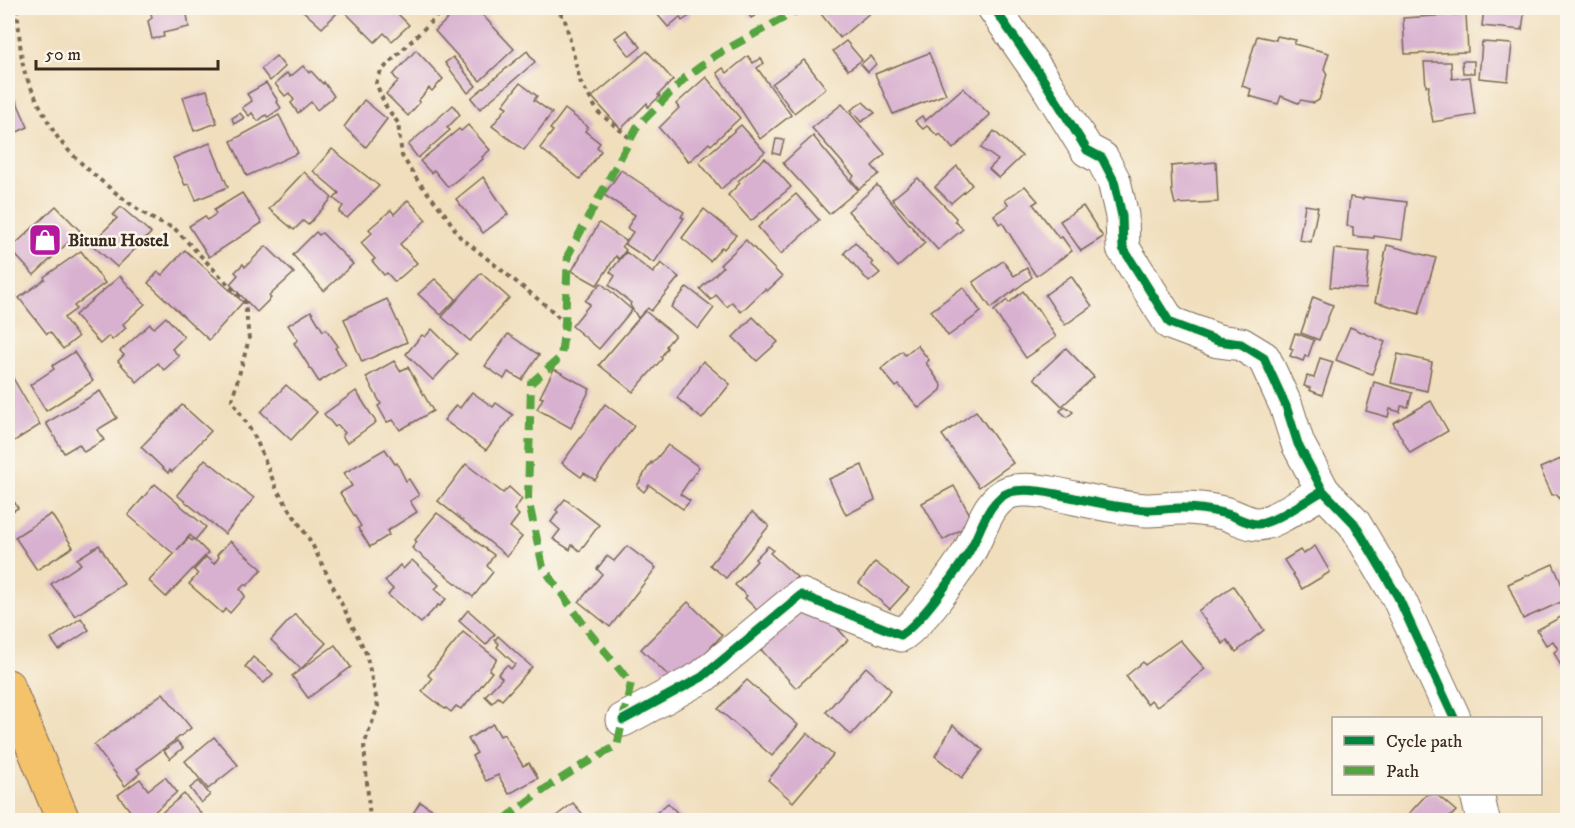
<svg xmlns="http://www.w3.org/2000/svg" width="1575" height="828" font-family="'IM FELL DW Pica',serif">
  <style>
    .building { fill: #d8b0d0 }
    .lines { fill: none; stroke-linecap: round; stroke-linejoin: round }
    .minor-casing { stroke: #7a6955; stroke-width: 35 }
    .major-casing { stroke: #7a6955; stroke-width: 35 }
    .path { stroke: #7a6955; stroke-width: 4; stroke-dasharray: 4.5 4.5; stroke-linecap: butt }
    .minor { stroke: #fff; stroke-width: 33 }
    .major { stroke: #f4c26a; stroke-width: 33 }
    .quiet { stroke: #54a441; stroke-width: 8; stroke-dasharray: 15 8; stroke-linecap: butt }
    .cycleway-casing { stroke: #fbf7ec; stroke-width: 13 }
    .cycleway { stroke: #00873e; stroke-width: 9 }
    .labels { text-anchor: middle; stroke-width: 5; stroke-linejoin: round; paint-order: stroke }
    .poi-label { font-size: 18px; font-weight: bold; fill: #3b2a1e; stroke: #fbf7ec; text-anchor: start }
  </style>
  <rect width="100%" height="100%" fill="#fbf7ec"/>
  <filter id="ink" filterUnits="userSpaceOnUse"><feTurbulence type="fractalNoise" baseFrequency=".0167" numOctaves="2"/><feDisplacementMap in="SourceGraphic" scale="12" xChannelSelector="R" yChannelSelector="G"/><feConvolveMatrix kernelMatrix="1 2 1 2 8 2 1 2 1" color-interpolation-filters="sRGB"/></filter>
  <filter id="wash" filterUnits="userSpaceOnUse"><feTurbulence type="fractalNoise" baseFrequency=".008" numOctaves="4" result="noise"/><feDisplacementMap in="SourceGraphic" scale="24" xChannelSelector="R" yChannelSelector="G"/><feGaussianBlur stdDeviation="1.35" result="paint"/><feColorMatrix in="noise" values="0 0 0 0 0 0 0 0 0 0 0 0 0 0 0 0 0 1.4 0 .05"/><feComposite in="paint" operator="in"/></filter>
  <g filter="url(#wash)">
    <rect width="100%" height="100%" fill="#f0debc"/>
    <g id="blocks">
      <g class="building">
        <path d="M 150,8 L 186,8 L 189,27 L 163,33 L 164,37 L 152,39 L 148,21 L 152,18 Z"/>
        <path d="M 300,8 L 342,8 L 322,28 Z"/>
        <path d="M 352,8 L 392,8 L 409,25 L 392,41 L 384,33 L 375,42 L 346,13 Z"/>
        <path d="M 459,8 L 476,8 L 514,49 L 480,81 L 435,31 Z"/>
        <path d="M 664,8 L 683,8 L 691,15 L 682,21 L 680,17 L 668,27 L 657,14 Z"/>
        <path d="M 745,8 L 768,8 L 751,18 Z"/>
        <path d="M 830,8 L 869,8 L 872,11 L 840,38 L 821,14 Z"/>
        <path d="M 1484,8 L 1525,8 L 1522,30 L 1482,26 Z"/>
        <path d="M 1466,14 L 1468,52 L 1405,54 L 1403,18 Z"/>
        <path d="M 626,30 L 641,47 L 630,56 L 615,38 Z"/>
        <path d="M 1257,36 L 1276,40 L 1277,36 L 1296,40 L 1294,44 L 1329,53 L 1324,69 L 1327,74 L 1319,100 L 1314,103 L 1301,100 L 1298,103 L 1281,96 L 1278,104 L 1249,96 L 1251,89 L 1242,86 Z"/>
        <path d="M 846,41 L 862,60 L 848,70 L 833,51 Z"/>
        <path d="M 1482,42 L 1512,44 L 1508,81 L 1479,78 Z"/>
        <path d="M 416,50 L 443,79 L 432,91 L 429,88 L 418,101 L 420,102 L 408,116 L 386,94 L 398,81 L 393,75 Z"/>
        <path d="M 527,51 L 535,62 L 480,109 L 471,98 Z"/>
        <path d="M 647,51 L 673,80 L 658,95 L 660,96 L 648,107 L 647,103 L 621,129 L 592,97 Z"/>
        <path d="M 929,53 L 946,94 L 893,114 L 875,74 Z"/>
        <path d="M 276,56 L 285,67 L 270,81 L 261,69 Z"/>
        <path d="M 748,56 L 753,63 L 761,58 L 764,63 L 757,68 L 791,115 L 760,139 L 717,73 L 723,68 L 727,73 Z"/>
        <path d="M 870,56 L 876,64 L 868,72 L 861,64 Z"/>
        <path d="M 453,57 L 476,86 L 468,93 L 445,63 Z"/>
        <path d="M 804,60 L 826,88 L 794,113 L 772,84 Z"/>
        <path d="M 1462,61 L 1474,61 L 1474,73 L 1463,73 Z"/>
        <path d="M 1424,62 L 1451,62 L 1452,79 L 1470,77 L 1475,115 L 1433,122 L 1428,97 L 1429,86 L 1426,86 Z"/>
        <path d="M 303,66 L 309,73 L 311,71 L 323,84 L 324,82 L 334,96 L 317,110 L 311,102 L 298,113 L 291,103 L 294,100 L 289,93 L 285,96 L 275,84 L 287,73 L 290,77 Z"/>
        <path d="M 706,77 L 740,118 L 711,145 L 709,143 L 689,162 L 659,128 L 679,108 L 676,104 Z"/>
        <path d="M 8,82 L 28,127 L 8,136 Z"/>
        <path d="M 266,83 L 278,101 L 277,102 L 281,108 L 268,117 L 266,115 L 258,121 L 252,113 L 249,116 L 242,108 L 252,101 L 247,94 Z"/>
        <path d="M 520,83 L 537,96 L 534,100 L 552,113 L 524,150 L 492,126 L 507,107 L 503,105 Z"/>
        <path d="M 963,88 L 990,115 L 953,149 L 940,134 L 938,136 L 927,126 L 923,129 L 915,121 L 922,116 L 925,121 Z"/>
        <path d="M 207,90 L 217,123 L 194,131 L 183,97 Z"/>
        <path d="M 364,100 L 387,119 L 366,147 L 344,127 Z"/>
        <path d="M 863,102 L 875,113 L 861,122 L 851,110 Z"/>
        <path d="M 842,104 L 885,154 L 872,166 L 879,174 L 859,189 L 851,179 L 854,176 L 812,128 Z"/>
        <path d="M 453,105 L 460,115 L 447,128 L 450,130 L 418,158 L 408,145 Z"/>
        <path d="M 565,109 L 588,127 L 585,131 L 600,143 L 597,147 L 601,151 L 580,179 L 540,148 L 553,131 L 550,129 Z"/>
        <path d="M 240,113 L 244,118 L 234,124 L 232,118 Z"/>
        <path d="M 279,115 L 298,153 L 247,176 L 231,141 Z"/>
        <path d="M 468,125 L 490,150 L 482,157 L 483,159 L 448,187 L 434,170 L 431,173 L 420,161 L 459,129 L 461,131 Z"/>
        <path d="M 741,125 L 765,152 L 721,189 L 699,162 Z"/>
        <path d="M 994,131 L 1022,156 L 999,178 L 989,169 L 998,160 L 981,148 Z"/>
        <path d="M 813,136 L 858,190 L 829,214 L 783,163 Z"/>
        <path d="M 776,139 L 784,140 L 780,155 L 773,153 Z"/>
        <path d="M 210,143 L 228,187 L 196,200 L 189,184 L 185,185 L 173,158 Z"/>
        <path d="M 332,149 L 379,186 L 347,218 L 339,212 L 343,206 L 334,199 L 339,193 L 313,171 Z"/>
        <path d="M 765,158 L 791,187 L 751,221 L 728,195 L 740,183 L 738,181 Z"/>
        <path d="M 1216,162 L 1218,202 L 1175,204 L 1172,192 L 1171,166 Z"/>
        <path d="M 957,166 L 972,185 L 951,203 L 935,187 Z"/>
        <path d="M 621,170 L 684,212 L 681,217 L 684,218 L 654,263 L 625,244 L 633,232 L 627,228 L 635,215 L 604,195 Z"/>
        <path d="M 304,172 L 332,198 L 308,225 L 303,221 L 294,230 L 269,209 Z"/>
        <path d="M 483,177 L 508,214 L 483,233 L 456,199 Z"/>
        <path d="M 918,178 L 956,218 L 955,221 L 963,229 L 938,250 L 892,199 Z"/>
        <path d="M 877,185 L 925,243 L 898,267 L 848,211 Z"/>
        <path d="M 1025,186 L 1038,201 L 1033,204 L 1059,238 L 1062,237 L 1072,251 L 1036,276 L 1002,222 L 999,224 L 994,215 L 1008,205 L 1005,200 Z"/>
        <path d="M 242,193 L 262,223 L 209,257 L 189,226 L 205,216 L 207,220 L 216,214 L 214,210 Z"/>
        <path d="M 796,194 L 819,220 L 781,254 L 758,227 Z"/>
        <path d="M 1350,197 L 1363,199 L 1364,197 L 1407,202 L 1402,240 L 1374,236 L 1374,238 L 1353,236 L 1353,227 L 1347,226 Z"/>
        <path d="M 408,200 L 426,220 L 400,244 L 417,263 L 395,282 L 387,273 L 384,275 L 372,261 L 375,259 L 361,243 L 372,233 L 369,229 L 391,210 L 394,214 Z"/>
        <path d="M 1305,205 L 1318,207 L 1311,242 L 1299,240 Z"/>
        <path d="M 56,206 L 80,231 L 34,275 L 10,249 Z"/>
        <path d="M 1083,206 L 1103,237 L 1081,251 L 1060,221 Z"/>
        <path d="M 121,207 L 151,233 L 117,267 L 91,244 L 117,218 L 113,215 Z"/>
        <path d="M 704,209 L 736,235 L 724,249 L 722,247 L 710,261 L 682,238 Z"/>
        <path d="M 599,223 L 626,241 L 622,246 L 626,250 L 619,259 L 616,256 L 597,285 L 572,271 Z"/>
        <path d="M 316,232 L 319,235 L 322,233 L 353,264 L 324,291 L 293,255 Z"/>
        <path d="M 746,240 L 782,277 L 767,291 L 765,289 L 741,312 L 732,302 L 727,307 L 716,295 L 711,300 L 700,289 L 723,267 L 720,265 Z"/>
        <path d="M 855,242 L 873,263 L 871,264 L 880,273 L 869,282 L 844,253 Z"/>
        <path d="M 1387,245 L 1436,258 L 1419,314 L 1375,302 Z"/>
        <path d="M 266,246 L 294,273 L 269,296 L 271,298 L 257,312 L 230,284 L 238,275 L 235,272 L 243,264 L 245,267 Z"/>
        <path d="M 1334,249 L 1370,252 L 1366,289 L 1330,287 Z"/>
        <path d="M 185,250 L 243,302 L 209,340 L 148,283 L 158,272 L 162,275 Z"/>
        <path d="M 81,251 L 105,283 L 74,306 L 76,309 L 64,318 L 78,337 L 63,349 L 50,332 L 47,334 L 19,298 L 45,279 L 44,277 Z"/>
        <path d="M 626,252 L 653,273 L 661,263 L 679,277 L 651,311 L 648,308 L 638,318 L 630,305 L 631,303 L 609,285 L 615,276 L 610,272 Z"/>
        <path d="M 1003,261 L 1014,276 L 1027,268 L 1032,277 L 991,308 L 973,282 Z"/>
        <path d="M 481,273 L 509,298 L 470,341 L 442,317 Z"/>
        <path d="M 120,276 L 145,304 L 123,324 L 126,328 L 112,340 L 109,336 L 100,344 L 75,315 Z"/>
        <path d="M 1071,276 L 1092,306 L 1065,325 L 1045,295 Z"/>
        <path d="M 435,279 L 456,299 L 441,315 L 418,294 Z"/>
        <path d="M 601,283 L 632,310 L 599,349 L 572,326 L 590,304 L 585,301 Z"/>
        <path d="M 8,285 L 16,296 L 8,302 Z"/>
        <path d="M 687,287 L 714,308 L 698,329 L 671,307 Z"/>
        <path d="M 963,287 L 981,312 L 948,336 L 931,311 Z"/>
        <path d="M 1023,291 L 1036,309 L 1037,308 L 1056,337 L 1026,358 L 994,311 L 1007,300 L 1009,303 Z"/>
        <path d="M 1313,297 L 1333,305 L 1319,340 L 1301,333 Z"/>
        <path d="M 387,299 L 407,342 L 362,362 L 344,319 Z"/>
        <path d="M 311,311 L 323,331 L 326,329 L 338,346 L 335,348 L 346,365 L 319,382 L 294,343 L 298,340 L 288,325 Z"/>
        <path d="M 645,311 L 675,335 L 666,346 L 667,348 L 661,357 L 662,359 L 633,392 L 599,365 Z"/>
        <path d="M 166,317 L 184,337 L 172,349 L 179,356 L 164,370 L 158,363 L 137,382 L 118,361 L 124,355 L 120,351 L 150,324 L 154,328 Z"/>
        <path d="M 753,317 L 778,342 L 757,361 L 733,337 Z"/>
        <path d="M 1350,327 L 1385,342 L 1372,374 L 1336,360 Z"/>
        <path d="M 432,329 L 457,354 L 433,380 L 406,354 L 422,335 L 425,337 Z"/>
        <path d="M 1295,333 L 1314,340 L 1308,357 L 1305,356 L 1303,361 L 1290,356 L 1293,349 L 1290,348 Z"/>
        <path d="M 508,334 L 539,355 L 522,380 L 508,372 L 504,379 L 485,366 Z"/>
        <path d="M 917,345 L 929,360 L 926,363 L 942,386 L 941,390 L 919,408 L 899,385 L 896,387 L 881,369 L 902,351 L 905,355 Z"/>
        <path d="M 1066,348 L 1094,377 L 1062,406 L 1034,378 Z"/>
        <path d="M 74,352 L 93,381 L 46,411 L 30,385 L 54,369 L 52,366 Z"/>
        <path d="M 1398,354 L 1432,362 L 1427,391 L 1391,383 Z"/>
        <path d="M 1320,358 L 1333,362 L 1322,395 L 1309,390 L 1310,388 L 1304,386 L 1307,376 L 1314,378 Z"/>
        <path d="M 394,361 L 400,371 L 408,367 L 433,411 L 400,430 L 393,420 L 387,422 L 378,406 L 381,404 L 366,377 Z"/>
        <path d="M 703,361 L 730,384 L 702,419 L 677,398 Z"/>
        <path d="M 554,369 L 590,389 L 571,428 L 537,409 L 543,398 L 540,397 Z"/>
        <path d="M 13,378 L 40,425 L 8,445 L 8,382 Z"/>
        <path d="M 1374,382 L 1412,393 L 1408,407 L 1401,406 L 1400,412 L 1390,409 L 1388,417 L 1366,411 Z"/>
        <path d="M 286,385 L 317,412 L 291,440 L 261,412 Z"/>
        <path d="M 100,391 L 117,418 L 97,430 L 104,440 L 84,452 L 79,444 L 64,453 L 46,423 Z"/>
        <path d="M 356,391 L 376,422 L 347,443 L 342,436 L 345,433 L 338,425 L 335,427 L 324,414 Z"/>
        <path d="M 472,392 L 493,407 L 496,403 L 513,415 L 486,450 L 444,420 L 456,405 L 460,408 Z"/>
        <path d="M 1431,401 L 1448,431 L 1410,453 L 1393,423 Z"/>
        <path d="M 605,404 L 634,426 L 595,480 L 584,473 L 581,477 L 562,463 Z"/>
        <path d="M 182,405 L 211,431 L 172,472 L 170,470 L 168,473 L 141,447 Z"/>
        <path d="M 1065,406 L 1073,412 L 1067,417 L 1060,411 Z"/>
        <path d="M 976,411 L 1013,463 L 979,487 L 942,435 Z"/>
        <path d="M 668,445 L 699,467 L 680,494 L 690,501 L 683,509 L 649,485 L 644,492 L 637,486 L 651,462 L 652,464 Z"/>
        <path d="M 385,449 L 395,464 L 397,463 L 406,481 L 409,479 L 419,495 L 410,501 L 417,512 L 387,531 L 389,535 L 370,547 L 358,528 L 361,526 L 340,493 L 352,486 L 344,473 Z"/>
        <path d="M 1568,456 L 1568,511 L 1566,512 L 1557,494 L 1552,495 L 1540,468 Z"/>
        <path d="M 205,459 L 254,498 L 225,534 L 177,495 Z"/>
        <path d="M 466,464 L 503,493 L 509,487 L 522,499 L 514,510 L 519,515 L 510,527 L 522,537 L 507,556 L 438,501 Z"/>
        <path d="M 862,465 L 875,500 L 846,515 L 829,479 Z"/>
        <path d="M 155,484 L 206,527 L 195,540 L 190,535 L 177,550 L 189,538 L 192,541 L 194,539 L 208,553 L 166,597 L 149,581 L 174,554 L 128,515 Z"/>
        <path d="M 954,486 L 974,522 L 943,540 L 922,503 Z"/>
        <path d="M 8,492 L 18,508 L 8,514 Z"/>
        <path d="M 565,499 L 599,525 L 580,551 L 572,545 L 570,550 L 553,539 L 560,530 L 551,522 L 558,512 L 556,510 Z"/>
        <path d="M 752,512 L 769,526 L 726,578 L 710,565 Z"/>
        <path d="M 437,513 L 494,555 L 487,566 L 493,572 L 473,597 L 412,548 L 417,542 L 415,540 Z"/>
        <path d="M 51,514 L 73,547 L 37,570 L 15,537 Z"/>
        <path d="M 230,541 L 262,569 L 247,586 L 245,584 L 240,589 L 245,596 L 230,613 L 226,609 L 222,613 L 189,584 L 198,574 L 194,570 L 206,557 L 214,564 L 219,557 L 217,555 Z"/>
        <path d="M 99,545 L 124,584 L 75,616 L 51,584 L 81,564 L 77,559 Z"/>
        <path d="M 627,546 L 656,568 L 610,627 L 579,602 L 602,574 L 597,569 L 607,556 L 614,561 Z"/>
        <path d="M 768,546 L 773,550 L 770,553 L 797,577 L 760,613 L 745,598 L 747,596 L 735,585 L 757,561 L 755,559 Z"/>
        <path d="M 1315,546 L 1330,572 L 1302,589 L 1284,560 L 1300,550 L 1303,554 Z"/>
        <path d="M 412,560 L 439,585 L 435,589 L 446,599 L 440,606 L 438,605 L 421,623 L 388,595 L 393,589 L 385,581 L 400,565 L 403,569 Z"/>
        <path d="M 875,562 L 909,588 L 890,609 L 859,583 Z"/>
        <path d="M 1553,564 L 1568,599 L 1523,619 L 1508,584 Z"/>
        <path d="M 1233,586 L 1264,630 L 1236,652 L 1227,640 L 1223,644 L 1198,611 Z"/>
        <path d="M 808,595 L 848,640 L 796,688 L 755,643 Z"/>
        <path d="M 688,602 L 722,635 L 677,684 L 641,649 Z"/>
        <path d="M 468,610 L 495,634 L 486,645 L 459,621 Z"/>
        <path d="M 1568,613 L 1568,663 L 1561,666 L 1554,652 L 1558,649 L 1553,641 L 1546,645 L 1537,630 Z"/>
        <path d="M 295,614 L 326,643 L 301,669 L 271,640 Z"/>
        <path d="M 81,618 L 89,630 L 59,650 L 51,639 Z"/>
        <path d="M 463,632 L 497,659 L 489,670 L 492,672 L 465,706 L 464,705 L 461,709 L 456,706 L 451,712 L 446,708 L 445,709 L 422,691 L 432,679 L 428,675 Z"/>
        <path d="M 498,636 L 532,667 L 502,700 L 498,697 L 492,703 L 485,696 L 502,678 L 498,674 L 507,665 L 511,669 L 515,664 L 497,647 L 499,644 L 495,640 Z"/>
        <path d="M 1180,640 L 1205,669 L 1157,707 L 1151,700 L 1147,704 L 1126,676 L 1143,662 L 1145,665 Z"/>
        <path d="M 335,645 L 351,667 L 308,698 L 292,676 Z"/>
        <path d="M 253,657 L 273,674 L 264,683 L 245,667 Z"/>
        <path d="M 866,667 L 891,690 L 851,735 L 826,712 Z"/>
        <path d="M 747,680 L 798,725 L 772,756 L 718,709 Z"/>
        <path d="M 163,693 L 191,728 L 137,769 L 140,773 L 125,786 L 94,745 Z"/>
        <path d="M 493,724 L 500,736 L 504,734 L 523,766 L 529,763 L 538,778 L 509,794 L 498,775 L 486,781 L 472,756 L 477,753 L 468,739 Z"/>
        <path d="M 953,725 L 983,750 L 962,778 L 935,756 Z"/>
        <path d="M 807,733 L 833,755 L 793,802 L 768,780 Z"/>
        <path d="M 214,737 L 238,765 L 208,789 L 185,761 Z"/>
        <path d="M 177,741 L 183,748 L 170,759 L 164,751 Z"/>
        <path d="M 165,777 L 177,792 L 145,820 L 137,820 L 118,795 L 140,779 L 148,790 Z"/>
        <path d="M 199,781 L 210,795 L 201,803 L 190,788 Z"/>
        <path d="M 184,794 L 207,820 L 153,820 Z"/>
        <path d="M 1427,794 L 1436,794 L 1456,811 L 1447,820 L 1403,820 Z"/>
        <path d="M 420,802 L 450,820 L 409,820 Z"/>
        <path d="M 573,803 L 588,820 L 551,820 Z"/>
        <path d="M 668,803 L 684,820 L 648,820 Z"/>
      </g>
    </g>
  </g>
  <g filter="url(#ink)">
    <use href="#blocks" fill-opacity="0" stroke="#7a6955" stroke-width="1.5"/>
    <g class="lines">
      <defs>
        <g id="minor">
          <path d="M 994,8 L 1043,79 L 1087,150 L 1102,158 L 1114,181 L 1122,216 L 1123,248 L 1170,323 L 1218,341 L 1241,344 L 1264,358 L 1286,406 L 1298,444 L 1323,491 L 1354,523 L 1398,597 L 1454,718"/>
          <path d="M 623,720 L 702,677 L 801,595 L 901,635 C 922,621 950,580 965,558 C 980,538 985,501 1010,492 C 1024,488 1042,491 1056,494 C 1085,500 1115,508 1146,510 C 1158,510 1170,508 1182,508 C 1195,508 1210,510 1223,513 C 1234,515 1246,524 1258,524 C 1273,524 1308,499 1323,491"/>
          <path d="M 1477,794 L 1483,820"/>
        </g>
        <path id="major" d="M 8,686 L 63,820"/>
      </defs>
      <use href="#minor" class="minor-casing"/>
      <use href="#major" class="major-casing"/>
      <g class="path">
        <path d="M 17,8 C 19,25 20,61 26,76 C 32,91 49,125 58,138 C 72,159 149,225 173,227 L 245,302 L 249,339 L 232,400 L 256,439 L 277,490 L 311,542 L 366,653 L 378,706 L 364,745 L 370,820"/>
        <path d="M 445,8 L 381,71 L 376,83 L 385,105 L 398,123 L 402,156 L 418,181 L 445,214 L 460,237 L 549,308 L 565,323"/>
        <path d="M 552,8 L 564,16 L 580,81 L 598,112 L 631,139"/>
      </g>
      <use href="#minor" class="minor"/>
      <use href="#major" class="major"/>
      <path class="quiet" d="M 504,820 C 539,791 577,767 617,746 L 631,683 L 588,631 L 543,567 L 528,499 L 531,383 L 561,357 L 565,323 L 568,255 L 637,127 L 685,78 L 716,55 L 802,8"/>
      <defs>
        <g id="cycleway">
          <path d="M 994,8 L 1043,79 L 1087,150 L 1102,158 L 1114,181 L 1122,216 L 1123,248 L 1170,323 L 1218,341 L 1241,344 L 1264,358 L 1286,406 L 1298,444 L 1323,491 L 1354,523 L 1398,597 L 1454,718"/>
          <path d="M 623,720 L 702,677 L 801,595 L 901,635 C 922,621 950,580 965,558 C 980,538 985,501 1010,492 C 1024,488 1042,491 1056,494 C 1085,500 1115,508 1146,510 C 1158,510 1170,508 1182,508 C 1195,508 1210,510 1223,513 C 1234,515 1246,524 1258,524 C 1273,524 1308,499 1323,491"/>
        </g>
      </defs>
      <use href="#cycleway" class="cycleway-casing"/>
      <use href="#cycleway" class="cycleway"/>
    </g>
  </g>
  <defs>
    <symbol id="shop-square" viewBox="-11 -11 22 22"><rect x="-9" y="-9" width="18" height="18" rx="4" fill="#b5179e" stroke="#fbf7ec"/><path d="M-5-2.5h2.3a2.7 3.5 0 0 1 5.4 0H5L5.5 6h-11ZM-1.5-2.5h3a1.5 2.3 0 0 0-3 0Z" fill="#fff"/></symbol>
  </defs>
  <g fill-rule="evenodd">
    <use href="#shop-square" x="26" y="221" width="38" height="38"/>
  </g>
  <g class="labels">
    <g class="poi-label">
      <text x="68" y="246">Bitunu Hostel</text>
    </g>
  </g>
  <rect width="1575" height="828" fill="none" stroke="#fbf7ec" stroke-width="30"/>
  <rect x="1332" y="717" width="210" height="78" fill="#fbf7ec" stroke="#aea59a" stroke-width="1.5"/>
  <rect x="1344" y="736" width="30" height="9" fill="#00873e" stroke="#aea59a" stroke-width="1.5"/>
  <text x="1386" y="747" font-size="18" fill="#3b2a1e">Cycle path</text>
  <rect x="1344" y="766" width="30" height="9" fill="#54a441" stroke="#aea59a" stroke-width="1.5"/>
  <text x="1386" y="777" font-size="18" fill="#3b2a1e">Path</text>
  <path d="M36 60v9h182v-9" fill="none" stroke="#3b2a1e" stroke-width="3"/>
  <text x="45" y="60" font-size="18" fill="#3b2a1e" stroke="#fbf7ec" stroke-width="4.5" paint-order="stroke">50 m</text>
</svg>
